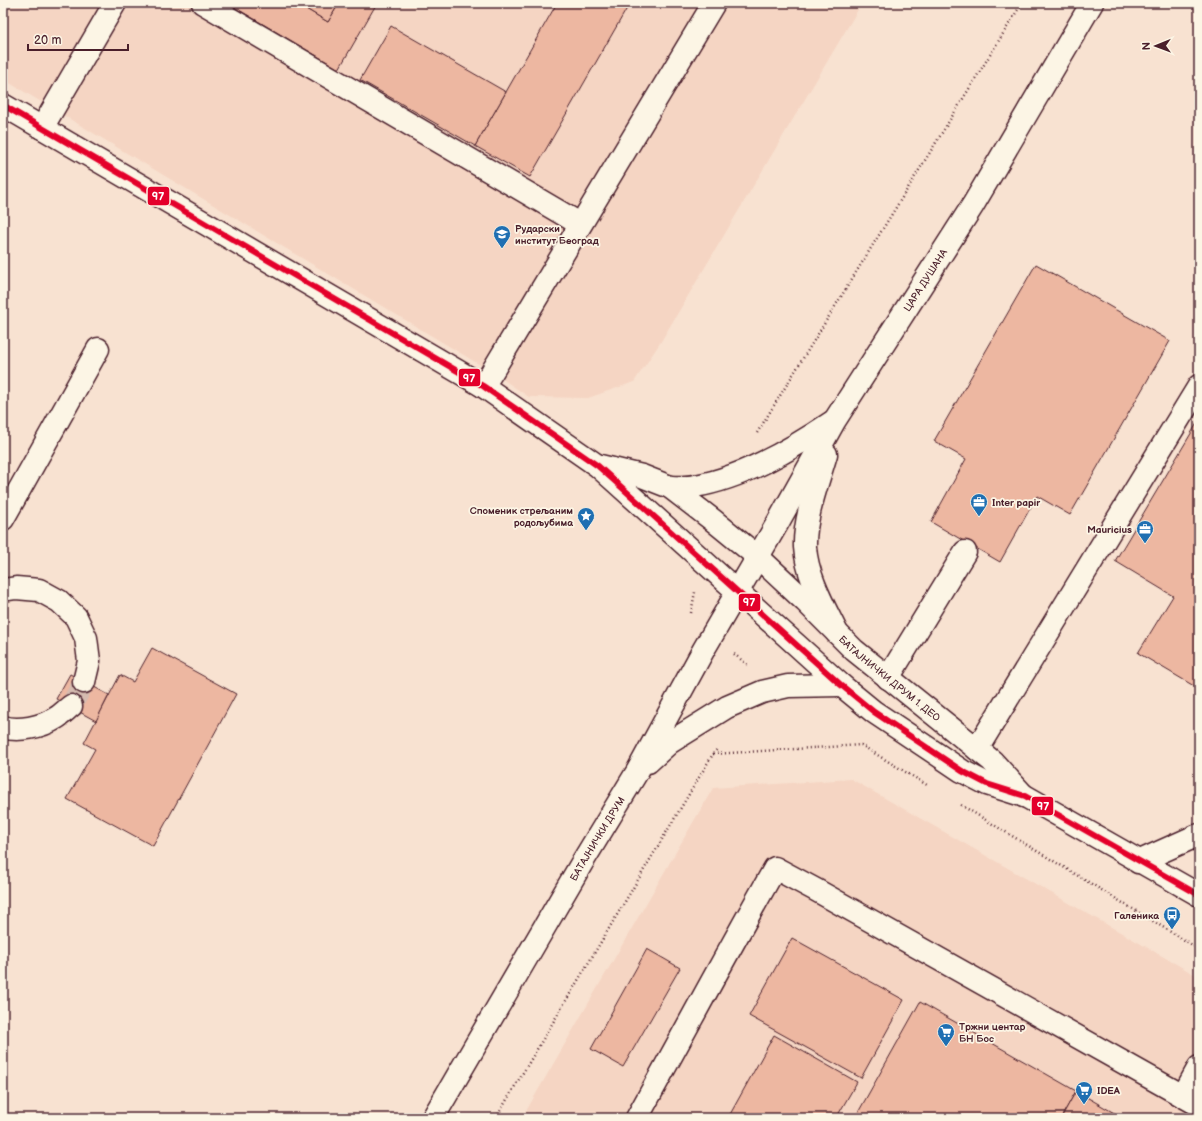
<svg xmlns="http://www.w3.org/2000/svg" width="1202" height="1121" font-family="'Balsamiq Sans',sans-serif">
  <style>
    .built { fill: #f5d5c3 }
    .building { fill: #edb7a1; stroke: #4a1f2b }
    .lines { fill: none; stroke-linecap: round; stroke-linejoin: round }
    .minor-tunnel { stroke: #d5bbb0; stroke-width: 22; stroke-dasharray: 22 11; stroke-linecap: butt }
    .minor-casing { stroke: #4a1f2b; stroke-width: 25 }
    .major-casing { stroke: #4a1f2b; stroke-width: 25 }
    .path { stroke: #4a1f2b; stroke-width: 2.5; stroke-dasharray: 1 3; stroke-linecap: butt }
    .minor { stroke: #fcf5e5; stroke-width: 22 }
    .major { stroke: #fcf5e5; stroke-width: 22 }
    .bus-1-casing { stroke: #fcf5e5; stroke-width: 9 }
    .bus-1 { stroke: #e4002b; stroke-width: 6 }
    .labels { text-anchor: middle; stroke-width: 3.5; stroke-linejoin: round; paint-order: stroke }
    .poi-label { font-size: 10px; font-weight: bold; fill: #4a1f2b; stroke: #fcf5e5; text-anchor: start }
    .street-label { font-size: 10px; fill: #4a1f2b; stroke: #fcf5e5 }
    .line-badge { stroke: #fcf5e5; stroke-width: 1.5 }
    .badge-label { font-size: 11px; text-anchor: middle; font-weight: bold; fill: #fff }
  </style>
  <rect width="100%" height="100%" fill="#f8e2d1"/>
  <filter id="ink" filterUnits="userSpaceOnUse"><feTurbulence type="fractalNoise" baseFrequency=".025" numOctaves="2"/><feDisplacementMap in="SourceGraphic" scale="8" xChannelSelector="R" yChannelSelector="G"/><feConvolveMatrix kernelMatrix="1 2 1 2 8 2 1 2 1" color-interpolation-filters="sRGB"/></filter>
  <g filter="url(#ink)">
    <g class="built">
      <path d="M 3,3 L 862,3 L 660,343 L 634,382 L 588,398 L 529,397 L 492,372 L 3,79 Z"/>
      <path d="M 851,779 L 1199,977 L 1199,1118 L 522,1118 L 713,788 Z"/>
    </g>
    <g class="building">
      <path d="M 227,3 L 296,3 L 328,22 L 339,3 L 377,3 L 339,69 Z"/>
      <path d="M 296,3 L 339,3 L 328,22 Z"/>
      <path d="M 557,3 L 630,3 L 530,177 L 475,146 Z"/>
      <path d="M 391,26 L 506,92 L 475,146 L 360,80 Z"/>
      <path d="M 1036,264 L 1170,341 L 1070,515 L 1037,496 L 1000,562 L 931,522 L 966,459 L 934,441 Z"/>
      <path d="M 1199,420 L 1199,689 L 1138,653 L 1173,596 L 1115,561 Z"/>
      <path d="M 152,648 L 236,694 L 153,846 L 67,799 L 95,749 L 84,743 L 120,675 L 133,682 Z"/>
      <path d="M 70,674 L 109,695 L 96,721 L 56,699 Z"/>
      <path d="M 792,938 L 904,1000 L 861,1078 L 749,1016 Z"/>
      <path d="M 647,949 L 680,968 L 623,1067 L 591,1049 Z"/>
      <path d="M 920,1002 L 1076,1091 L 1061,1118 L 855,1118 Z"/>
      <path d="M 774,1035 L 857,1082 L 838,1115 L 843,1118 L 728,1118 Z"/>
      <path d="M 1076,1091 L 1123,1118 L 1061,1118 Z"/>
    </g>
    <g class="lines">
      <path class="minor-tunnel" d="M 71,706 L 84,682"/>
      <defs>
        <g id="minor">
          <path d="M 203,3 L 580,224"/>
          <path d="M 3,105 L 483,386 L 598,466 L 841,685 L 874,712 L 962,771 L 987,784 L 1025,796 L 1199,895"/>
          <path d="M 42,128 L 115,3"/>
          <path d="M 483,386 L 492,372 L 714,3"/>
          <path id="s1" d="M 600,466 L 642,476 L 670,487 L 714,521 L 758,557 L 805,601 L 854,650 L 992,761 L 1024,796"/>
          <path d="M 3,519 L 98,349"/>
          <path d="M 3,590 L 16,588 L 39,590 L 59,601 L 76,617 L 86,638 L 89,661 L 84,682"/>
          <path d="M 888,678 L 965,552"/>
          <path d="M 3,727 C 18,732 42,727 56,718 C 61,715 66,710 71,706"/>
          <path d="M 977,749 L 1199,386"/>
          <path d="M 1138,862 L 1196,836 L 1199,835"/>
          <path d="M 1183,1096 L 1199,1067"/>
          <path d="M 637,1118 C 683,1035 728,951 775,868 L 816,890 L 1199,1105"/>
        </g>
        <g id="major">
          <path d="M 826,454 C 818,482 804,518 805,547 C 807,577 824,606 837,633"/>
          <path d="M 670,487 C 678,487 687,488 695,486 C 743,478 792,449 832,422"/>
          <path d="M 648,762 L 669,743 L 727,707 L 762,692 L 788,686 L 841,685"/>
          <path id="s2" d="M 433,1118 L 583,861 L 637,772 L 704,649 L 777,524 L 835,420 L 973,205 L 1092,3"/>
        </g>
      </defs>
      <use href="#minor" class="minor-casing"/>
      <use href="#major" class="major-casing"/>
      <g class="path">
        <path d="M 757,433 L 1022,3"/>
        <path d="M 691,613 L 695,592"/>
        <path d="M 734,654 L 749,666"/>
        <path d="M 713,754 L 861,745 L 927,785"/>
        <path d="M 961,805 L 1199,949"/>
        <path d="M 496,1118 L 713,754 L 718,748"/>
      </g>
      <use href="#minor" class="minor"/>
      <use href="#major" class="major"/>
      <defs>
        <path id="bus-1" d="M 3,105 L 483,386 L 598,466 L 841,685 L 874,712 L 962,771 L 987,784 L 1025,796 L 1199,895"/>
      </defs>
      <use href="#bus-1" class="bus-1-casing"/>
      <use href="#bus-1" class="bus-1"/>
    </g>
  </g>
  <defs>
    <symbol id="university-pin" viewBox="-11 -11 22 30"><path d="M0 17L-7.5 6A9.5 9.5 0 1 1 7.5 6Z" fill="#1f6fb2" stroke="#fcf5e5"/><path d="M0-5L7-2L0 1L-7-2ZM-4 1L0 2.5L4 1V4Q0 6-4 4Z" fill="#fff"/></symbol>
    <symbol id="office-pin" viewBox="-11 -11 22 30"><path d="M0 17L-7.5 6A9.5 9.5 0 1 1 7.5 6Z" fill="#1f6fb2" stroke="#fcf5e5"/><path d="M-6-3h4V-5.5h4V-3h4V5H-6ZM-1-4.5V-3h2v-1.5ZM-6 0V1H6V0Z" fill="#fff"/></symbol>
    <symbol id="sight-pin" viewBox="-11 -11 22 30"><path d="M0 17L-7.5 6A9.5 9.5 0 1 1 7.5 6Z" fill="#1f6fb2" stroke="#fcf5e5"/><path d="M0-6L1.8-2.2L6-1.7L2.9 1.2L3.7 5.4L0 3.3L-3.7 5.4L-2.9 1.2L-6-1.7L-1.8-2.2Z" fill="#fff"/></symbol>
    <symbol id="bus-pin" viewBox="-11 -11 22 30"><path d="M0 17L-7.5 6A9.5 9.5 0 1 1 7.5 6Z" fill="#1f6fb2" stroke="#fcf5e5"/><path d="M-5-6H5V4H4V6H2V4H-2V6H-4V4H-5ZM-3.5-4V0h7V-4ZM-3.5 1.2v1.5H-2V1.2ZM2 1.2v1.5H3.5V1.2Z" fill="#fff"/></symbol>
    <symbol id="supermarket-pin" viewBox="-11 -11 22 30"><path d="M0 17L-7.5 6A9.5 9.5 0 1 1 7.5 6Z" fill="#1f6fb2" stroke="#fcf5e5"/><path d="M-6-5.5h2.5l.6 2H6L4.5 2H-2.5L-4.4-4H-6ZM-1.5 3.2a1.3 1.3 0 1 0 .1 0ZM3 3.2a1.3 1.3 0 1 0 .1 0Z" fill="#fff"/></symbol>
  </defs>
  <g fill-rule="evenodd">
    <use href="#university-pin" x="492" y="224" width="20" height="27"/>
    <use href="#office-pin" x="969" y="492" width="20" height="27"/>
    <use href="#sight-pin" x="576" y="506" width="20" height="27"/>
    <use href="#office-pin" x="1135" y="519" width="20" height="27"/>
    <use href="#bus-pin" x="1162" y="905" width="20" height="27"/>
    <use href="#supermarket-pin" x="936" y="1022" width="20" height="27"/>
    <use href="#supermarket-pin" x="1074" y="1080" width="20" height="27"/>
  </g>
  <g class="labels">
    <g class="poi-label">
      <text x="515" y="232">Рударски<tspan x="515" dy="12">институт Београд</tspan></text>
      <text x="992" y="506">Inter papir</text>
      <text x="573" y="514" text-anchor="end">Споменик стрељаним<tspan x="573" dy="12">родољубима</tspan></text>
      <text x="1132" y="533" text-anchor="end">Mauricius</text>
      <text x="1159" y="919" text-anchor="end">Галеника</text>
      <text x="959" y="1030">Тржни центар<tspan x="959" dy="12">БН Бос</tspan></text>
      <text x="1097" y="1094">IDEA</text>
    </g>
    <g class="street-label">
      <text dy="4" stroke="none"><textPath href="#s2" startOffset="972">ЦАРА ДУШАНА</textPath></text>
      <text dy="4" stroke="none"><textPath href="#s1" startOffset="365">БАТАЈНИЧКИ ДРУМ 1. ДЕО</textPath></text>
      <text dy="4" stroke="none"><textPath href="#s2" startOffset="324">БАТАЈНИЧКИ ДРУМ</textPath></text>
    </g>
  </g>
  <g class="line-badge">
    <rect x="147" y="186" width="23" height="20" rx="4" fill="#e4002b"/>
    <rect x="458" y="368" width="23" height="19" rx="4" fill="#e4002b"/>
    <rect x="738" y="593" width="23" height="19" rx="4" fill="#e4002b"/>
    <rect x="1031" y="796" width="23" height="20" rx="4" fill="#e4002b"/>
  </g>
  <g class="badge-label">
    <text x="158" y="200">97</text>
    <text x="469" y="382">97</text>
    <text x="749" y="606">97</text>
    <text x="1043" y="810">97</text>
  </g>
  <rect width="1202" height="1121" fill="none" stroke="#fcf5e5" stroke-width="16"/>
  <rect x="8" y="8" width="1186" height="1105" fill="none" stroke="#4a1f2b" stroke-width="1.5" filter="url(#ink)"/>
  <g transform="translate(1156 46) rotate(269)" stroke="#fcf5e5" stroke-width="3" paint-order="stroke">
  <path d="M0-3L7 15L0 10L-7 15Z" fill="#4a1f2b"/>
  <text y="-6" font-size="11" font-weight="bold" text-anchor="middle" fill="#4a1f2b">N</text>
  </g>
  <path d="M28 44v6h100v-6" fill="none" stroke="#4a1f2b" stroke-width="2"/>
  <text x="34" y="44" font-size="12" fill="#4a1f2b" stroke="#fcf5e5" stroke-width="3" paint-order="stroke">20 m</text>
</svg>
